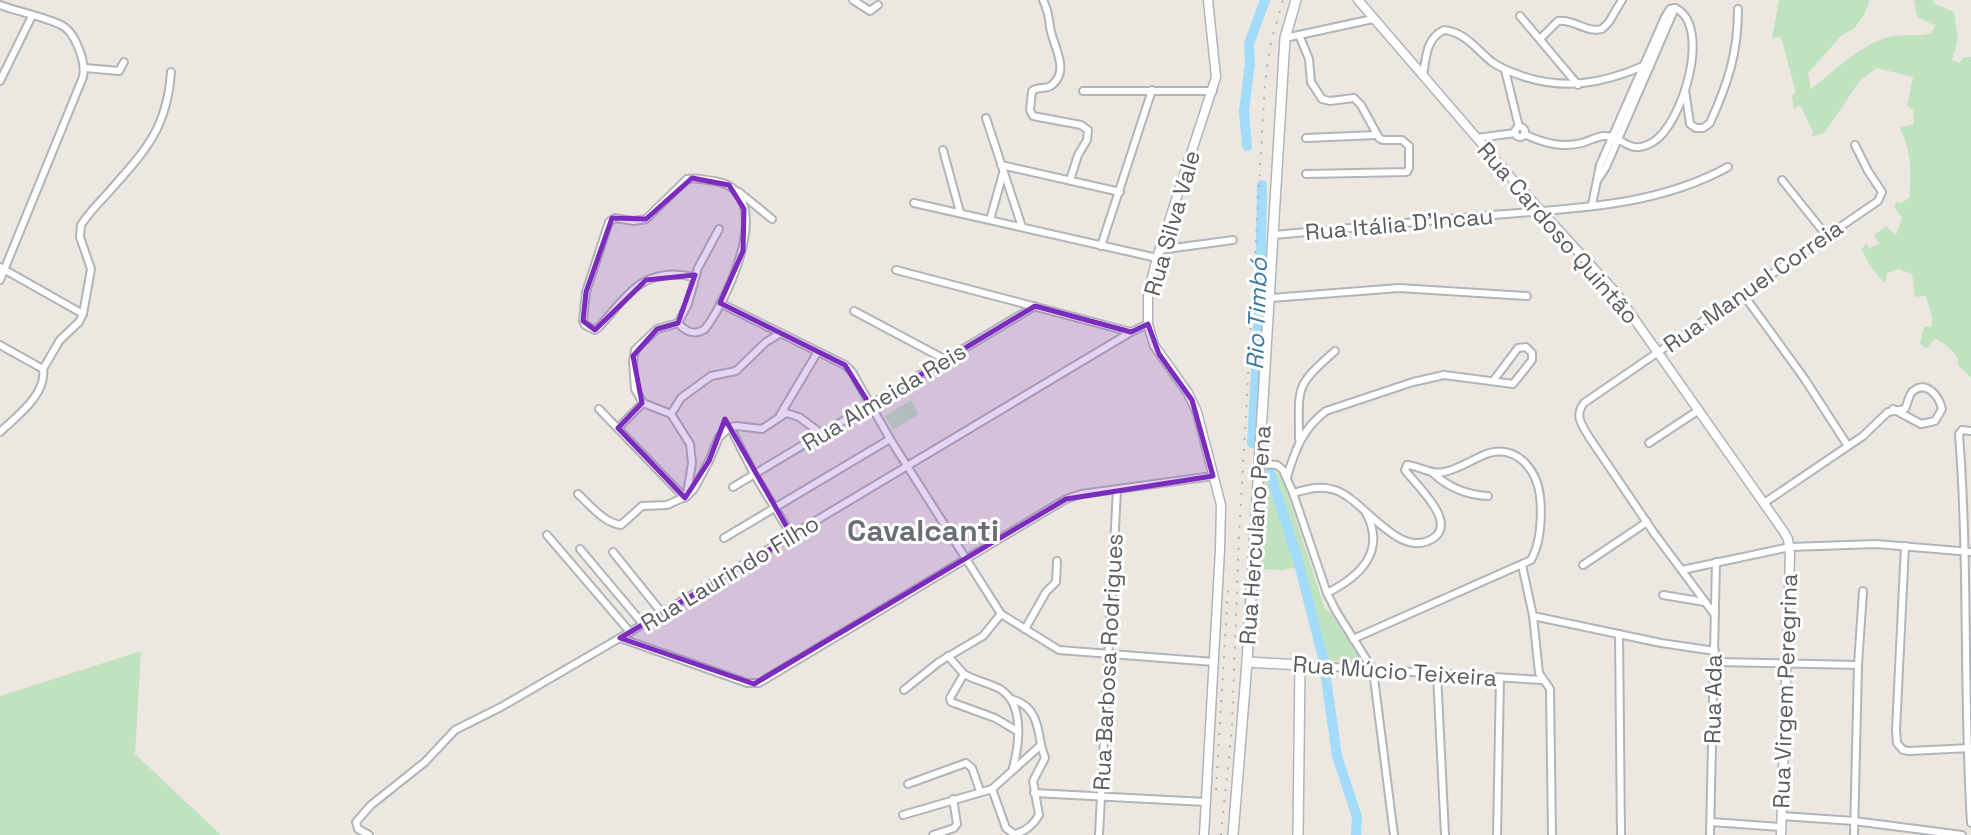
<svg xmlns="http://www.w3.org/2000/svg" width="1971" height="835" font-family="'Space Grotesk',sans-serif">
  <style>
    .green { fill: #c1e2be }
    .lines { fill: none; stroke-linecap: round; stroke-linejoin: round }
    .river { stroke: #a2dcfa; stroke-width: 10 }
    .minor-casing { stroke: #b1b4b8; stroke-width: 10 }
    .tertiary-casing { stroke: #b1b4b8; stroke-width: 11 }
    .secondary-casing { stroke: #b2b6bb; stroke-width: 12 }
    .minor { stroke: #fff; stroke-width: 6 }
    .tertiary { stroke: #fff; stroke-width: 8 }
    .secondary { stroke: #fff; stroke-width: 9 }
    .rail { stroke: #b0b1b1; stroke-width: 2; stroke-dasharray: 2 9; stroke-linecap: butt }
    .marked { fill: #7b2cbf; fill-opacity: 0.2; stroke: #7b2cbf; stroke-width: 5; stroke-linejoin: round }
    .labels { text-anchor: middle; stroke-width: 6; stroke-linejoin: round; paint-order: stroke }
    .street-label { font-size: 23px; fill: #595d61; stroke: #fff }
    .water-label { font-size: 24px; font-style: italic; fill: #3e79a2; stroke: #fff }
    .district-label { font-size: 30px; font-weight: bold; fill: #6a6f73; stroke: #fff }
  </style>
  <rect width="100%" height="100%" fill="#ece8e1"/>
  <g class="green">
    <path d="M 1779,0 L 1870,0 L 1864,15 L 1854,29 L 1842,35 L 1808,73 L 1811,89 C 1836,70 1861,43 1893,36 C 1906,34 1919,37 1931,33 L 1935,26 L 1917,17 L 1914,0 L 1933,0 L 1935,4 L 1954,12 L 1958,39 L 1952,60 L 1959,63 L 1964,57 L 1971,57 L 1971,378 L 1957,364 L 1959,361 C 1955,352 1945,343 1935,339 L 1926,349 L 1920,343 L 1924,327 L 1931,327 L 1932,317 L 1926,296 L 1915,297 L 1912,274 L 1899,269 L 1887,273 L 1885,283 L 1873,270 L 1861,249 L 1866,244 L 1870,248 L 1879,244 L 1874,235 L 1886,226 L 1896,235 L 1902,218 C 1898,213 1893,209 1896,202 L 1901,203 L 1909,198 C 1912,172 1911,152 1900,127 L 1914,124 L 1913,110 L 1907,106 L 1913,77 L 1876,68 L 1860,81 L 1824,133 L 1812,137 L 1813,132 L 1800,105 L 1794,109 L 1792,96 L 1796,93 L 1781,37 L 1772,38 Z"/>
    <path d="M 911,400 L 919,414 L 893,430 L 885,416 Z"/>
    <path d="M 1267,470 L 1277,472 L 1283,480 L 1325,609 L 1330,612 L 1359,657 L 1359,663 L 1319,660 L 1297,567 L 1282,570 L 1257,569 L 1263,474 Z"/>
    <path d="M 141,651 L 135,754 L 221,835 L 0,835 L 0,696 Z"/>
  </g>
  <g class="lines">
    <g class="river">
      <path d="M 1247,146 L 1244,111 L 1250,63 L 1249,44 L 1265,0"/>
      <path d="M 1252,443 L 1260,295 L 1262,185"/>
      <path d="M 1270,473 L 1299,564 L 1324,662"/>
      <path d="M 1325,671 L 1337,756 L 1357,817 L 1356,835"/>
    </g>
    <defs>
      <g id="minor">
        <path d="M 853,0 L 870,11 L 878,5"/>
        <path d="M 1043,0 C 1048,10 1049,17 1050,27 C 1052,44 1071,70 1052,85 C 1046,90 1038,86 1032,91 L 1030,110 L 1033,116 L 1081,125 L 1088,130 L 1087,140 L 1078,155 L 1070,180"/>
        <path d="M 0,5 C 19,12 41,16 59,24 C 75,30 86,61 83,77 L 0,280"/>
        <path d="M 1520,16 L 1578,85"/>
        <path d="M 1299,35 L 1309,59 L 1311,82 L 1322,99 L 1330,101 L 1354,98 L 1361,105 L 1379,138 L 1383,140 L 1402,140 L 1409,146 L 1409,168 L 1407,172 L 1306,174"/>
        <path d="M 1285,38 L 1373,19"/>
        <path d="M 1540,39 L 1558,21 C 1575,19 1585,33 1602,29 L 1609,22 L 1622,0"/>
        <path d="M 85,68 L 119,71 L 124,62"/>
        <path d="M 1505,70 L 1519,127"/>
        <path d="M 1423,75 C 1426,58 1426,38 1444,30 C 1465,32 1477,50 1492,62 C 1502,69 1511,72 1522,76 C 1564,90 1602,84 1643,66 L 1650,67"/>
        <path d="M 0,81 L 32,16"/>
        <path d="M 1685,90 L 1690,124 L 1696,128 L 1703,128 L 1710,123 C 1728,83 1738,53 1738,9"/>
        <path d="M 1083,91 L 1213,91"/>
        <path d="M 986,118 L 1022,227"/>
        <circle cx="1520" cy="132" r="5"/>
        <path d="M 1524,134 C 1543,143 1561,148 1582,143 C 1589,141 1596,137 1603,136 C 1624,135 1628,157 1653,142 C 1682,125 1713,25 1675,8"/>
        <path d="M 1306,138 L 1377,135"/>
        <path d="M 1477,138 L 1515,133"/>
        <path d="M 943,150 L 960,212"/>
        <path d="M 1001,165 L 1120,192"/>
        <path d="M 1782,180 L 1826,235"/>
        <path d="M 1597,181 L 1606,167 L 1675,8"/>
        <path d="M 739,192 L 772,219"/>
        <path d="M 914,203 L 1157,258"/>
        <path d="M 1592,205 L 1600,165 L 1665,17 L 1670,9 L 1675,8"/>
        <path d="M 990,220 L 1003,173"/>
        <path d="M 1274,235 C 1347,229 1420,222 1493,215 C 1574,208 1655,207 1728,167"/>
        <path d="M 1101,246 L 1152,90"/>
        <path d="M 1159,250 L 1233,240"/>
        <path d="M 0,267 L 83,314"/>
        <path d="M 896,270 L 1131,332"/>
        <path d="M 1743,294 L 1804,378 L 1848,446"/>
        <path d="M 1271,298 L 1399,288 L 1527,296"/>
        <path d="M 720,303 L 845,365 L 852,372 L 890,439 L 1001,614 L 1059,650 L 1214,662"/>
        <path d="M 854,311 L 946,360"/>
        <path d="M 678,323 C 686,332 694,336 705,329 C 728,299 779,190 714,181 C 705,180 696,177 687,179 L 646,219 L 634,221 L 615,218 L 609,222 L 586,292 L 583,321 L 585,325 L 595,330 L 599,327 C 628,295 644,265 694,277"/>
        <path d="M 0,345 L 43,369"/>
        <path d="M 43,369 L 60,340 L 79,322 L 83,314 L 91,269 L 80,237 L 81,225 C 88,214 97,205 106,195 C 143,153 167,131 171,72"/>
        <path d="M 643,403 L 635,389 L 633,362 L 635,350 L 657,329 L 678,323 L 688,304 L 698,268 L 719,229"/>
        <path d="M 599,409 L 685,498"/>
        <path d="M 671,414 L 681,398 L 711,376 L 736,371 L 766,342 L 781,333"/>
        <path d="M 780,415 L 817,353"/>
        <path d="M 730,427 L 754,474 L 792,536"/>
        <path d="M 618,428 L 643,403 L 671,414 L 690,444 L 692,463 L 687,494"/>
        <path d="M 1971,431 L 1962,430 L 1959,434 C 1969,563 1963,694 1971,823"/>
        <path d="M 0,432 C 17,416 47,394 43,369"/>
        <path d="M 1299,439 C 1299,386 1294,387 1335,351"/>
        <path d="M 1649,443 L 1699,410"/>
        <path d="M 1259,464 L 1277,465 L 1283,470 L 1293,493 L 1327,593 L 1336,611 L 1373,670 L 1394,835"/>
        <path d="M 1433,473 C 1449,488 1466,495 1488,496"/>
        <path d="M 1287,477 C 1295,450 1303,428 1326,411 L 1413,382 L 1444,375 L 1513,384 L 1532,360 L 1532,353 L 1526,347 L 1518,348 L 1493,381"/>
        <path d="M 733,487 L 1035,306"/>
        <path d="M 1293,493 C 1308,489 1321,485 1335,490 C 1364,499 1400,563 1435,537 C 1456,520 1415,484 1405,470 L 1407,465 C 1420,466 1430,475 1444,472 C 1460,469 1474,458 1489,453 C 1518,445 1537,471 1540,496 C 1542,515 1541,543 1531,560 L 1353,639"/>
        <path d="M 578,494 C 590,505 604,523 621,525 L 642,506 L 667,505 L 687,496 L 694,489 L 709,461 L 719,437 L 730,427 L 737,426 L 762,429 L 786,413 L 799,417 L 822,434"/>
        <path d="M 1764,503 L 1863,436 L 1888,412 L 1905,409 C 1908,403 1908,397 1912,392 C 1926,379 1939,396 1942,409 L 1935,421 L 1921,424 L 1893,409"/>
        <path d="M 547,535 L 630,632"/>
        <path d="M 724,538 L 890,439"/>
        <path d="M 1905,546 L 1896,730 L 1897,743 L 1903,750 L 1909,751 L 1971,748"/>
        <path d="M 580,549 L 643,624"/>
        <path d="M 613,552 L 662,613"/>
        <path d="M 1522,565 L 1533,616 L 1539,673 L 1550,689 L 1552,835"/>
        <path d="M 1583,565 L 1647,522"/>
        <path d="M 1682,570 L 1790,547 L 1876,544 L 1971,552"/>
        <path d="M 1327,593 C 1359,577 1387,552 1366,513"/>
        <path d="M 1663,595 L 1705,602"/>
        <path d="M 1715,615 L 1654,533 L 1589,437 C 1582,425 1574,416 1584,403 L 1878,201 L 1882,192 L 1868,171 L 1855,145"/>
        <path d="M 1533,616 L 1661,643 L 1715,651"/>
        <path d="M 1025,629 L 1046,592 L 1056,582 L 1057,561"/>
        <path d="M 1619,634 L 1621,835"/>
        <path d="M 620,638 L 747,683 L 759,683 L 1066,499 L 1081,494 L 1213,476"/>
        <path d="M 948,656 L 964,674 L 950,698 L 951,702 L 995,718 L 1017,731"/>
        <path d="M 1715,662 L 1858,665"/>
        <path d="M 1300,665 L 1542,680"/>
        <path d="M 964,674 C 976,681 989,683 1000,689 C 1025,704 1019,745 1013,768"/>
        <path d="M 1437,674 L 1445,835"/>
        <path d="M 904,690 L 939,662 L 983,636 L 1001,614"/>
        <path d="M 1011,699 C 1035,705 1038,725 1041,745"/>
        <path d="M 908,784 L 966,763 L 972,768 L 980,791"/>
        <path d="M 1034,793 L 1206,802"/>
        <path d="M 903,815 L 992,789 L 1041,745 L 1045,758 L 1033,781 L 1039,815 C 1034,824 1025,832 1014,834 L 1006,828 L 992,789"/>
        <path d="M 1782,816 L 1854,821 L 1962,835"/>
        <path d="M 1711,822 L 1781,827"/>
        <path d="M 369,835 L 358,829 L 356,822 L 371,805 L 425,762 L 455,730 L 501,707 L 630,632 L 1131,332 L 1148,324"/>
        <path d="M 933,835 L 954,828 L 957,824 L 953,799"/>
        <path d="M 1099,835 L 1117,489"/>
        <path d="M 1497,835 L 1500,678"/>
        <path d="M 1710,835 L 1716,562"/>
        <path d="M 1854,835 L 1858,665 L 1863,591"/>
      </g>
      <g id="tertiary">
        <path d="M 1358,0 L 1513,180 L 1616,293 L 1784,532 L 1788,539 L 1790,554 L 1781,835"/>
        <path d="M 1204,835 L 1220,550 L 1221,505 L 1197,412 L 1188,393 L 1154,345 L 1148,324 L 1148,293 L 1157,258 L 1216,77 L 1208,0"/>
      </g>
      <g id="secondary">
        <path d="M 1247,662 L 1300,665 L 1298,835"/>
        <path d="M 1233,835 L 1247,662 L 1285,38 L 1296,0"/>
      </g>
    </defs>
    <use href="#minor" class="minor-casing"/>
    <use href="#tertiary" class="tertiary-casing"/>
    <use href="#secondary" class="secondary-casing"/>
    <use href="#minor" class="minor"/>
    <use href="#tertiary" class="tertiary"/>
    <use href="#secondary" class="secondary"/>
    <g class="rail">
      <path d="M 1216,790 L 1228,590"/>
      <path d="M 1221,835 L 1232,726 L 1239,535 L 1265,82 L 1271,42 L 1283,0"/>
    </g>
  </g>
  <path class="marked" d="M 692,178 L 729,185 L 744,209 L 743,251 L 720,303 L 845,365 L 870,405 L 1035,306 L 1131,332 L 1148,324 L 1159,354 L 1192,400 L 1213,476 L 1066,499 L 754,684 L 620,638 L 792,536 L 725,419 L 709,461 L 685,498 L 618,428 L 642,403 L 633,356 L 657,329 L 678,323 L 695,275 L 646,280 L 595,330 L 583,321 L 586,292 L 612,218 L 646,219 Z"/>
  <g class="labels">
    <g class="street-label">
      <text transform="translate(1172 223) rotate(-74)" y="8">Rua Silva Vale</text>
      <text transform="translate(1399 224) rotate(-5)" y="8">Rua Itália D'Incau</text>
      <text transform="translate(1558 233) rotate(49)" y="8">Rua Cardoso Quintão</text>
      <text transform="translate(1753 286) rotate(-35)" y="8">Rua Manuel Correia</text>
      <text transform="translate(884 397) rotate(-31)" y="8">Rua Almeida Reis</text>
      <text transform="translate(1255 535) rotate(-86)" y="8">Rua Herculano Pena</text>
      <text transform="translate(730 573) rotate(-31)" y="8">Rua Laurindo Filho</text>
      <text transform="translate(1108 662) rotate(-87)" y="8">Rua Barbosa Rodrigues</text>
      <text transform="translate(1395 671) rotate(4)" y="8">Rua Múcio Teixeira</text>
      <text transform="translate(1785 691) rotate(-88)" y="8">Rua Virgem Peregrina</text>
      <text transform="translate(1713 699) rotate(-89)" y="8">Rua Ada</text>
    </g>
    <g class="water-label">
      <text transform="translate(1257 314) rotate(-88)" y="8">Rio Timbó</text>
    </g>
    <g class="district-label">
      <text x="923" y="541">Cavalcanti</text>
    </g>
  </g>
</svg>
